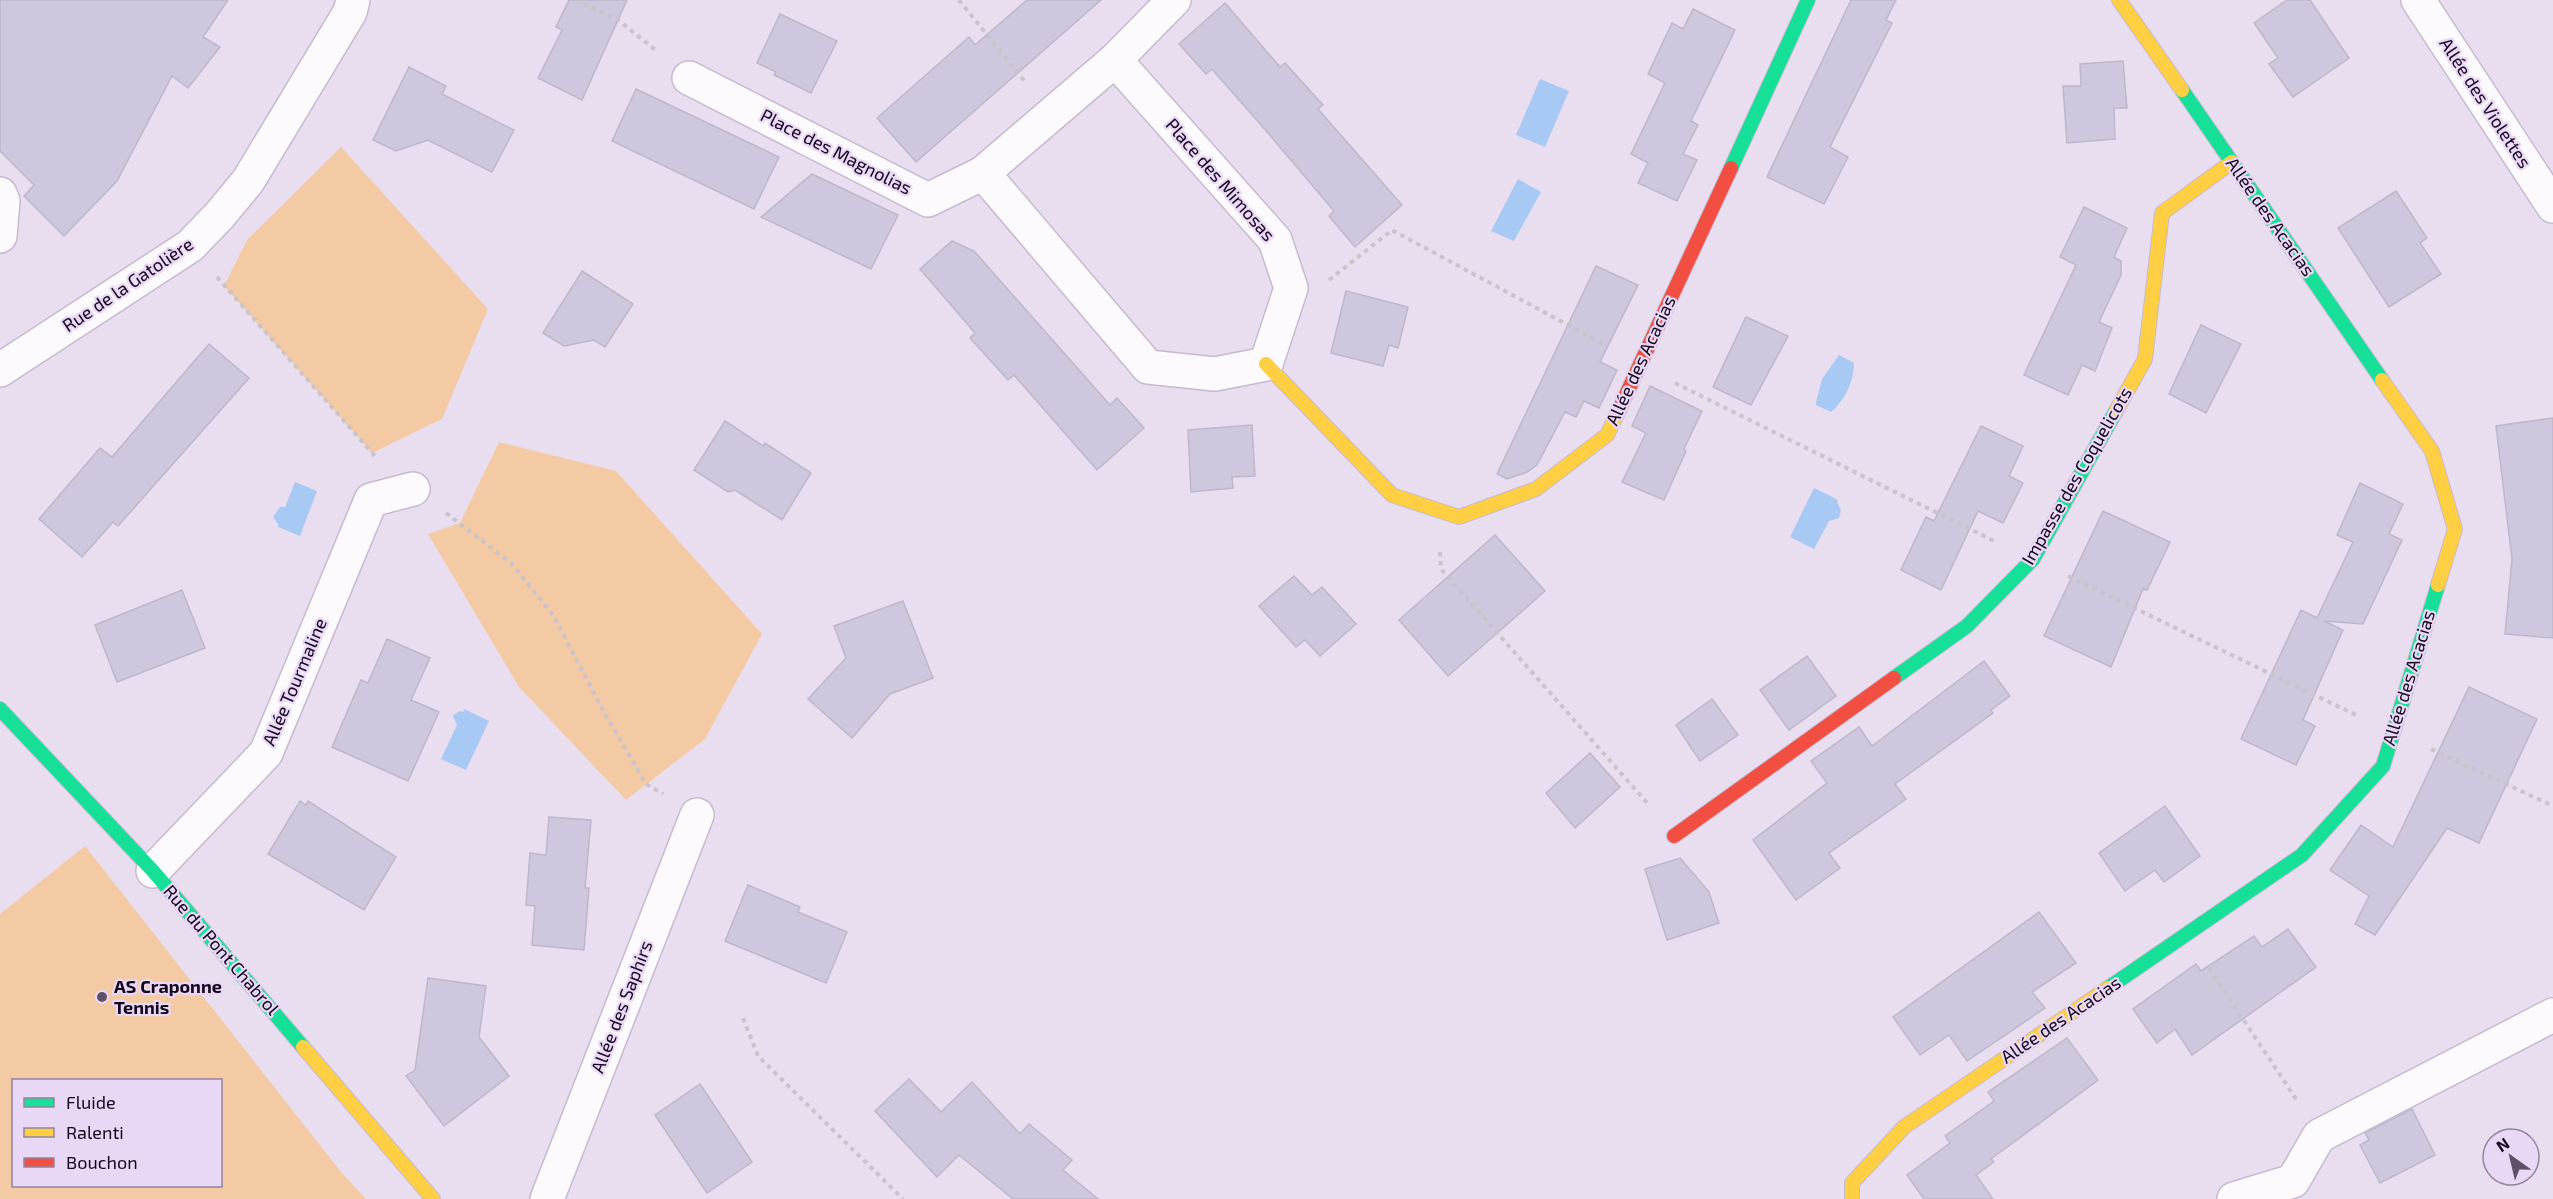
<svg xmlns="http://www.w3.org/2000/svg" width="2553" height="1199" font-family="'Exo 2',sans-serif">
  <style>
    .green { fill: #f3caa3; fill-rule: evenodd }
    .water { fill: #a9c9f5 }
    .building { fill: #cec7dd; stroke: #beb7cc; stroke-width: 1.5 }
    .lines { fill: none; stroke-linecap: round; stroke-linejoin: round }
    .street-casing { stroke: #c7bad0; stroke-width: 36 }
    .fast-casing { stroke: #c7bad0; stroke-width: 16 }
    .slow-casing { stroke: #c7bad0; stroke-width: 16 }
    .jam-casing { stroke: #c7bad0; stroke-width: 16 }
    .path { stroke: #c8c4cc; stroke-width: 4; stroke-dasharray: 4.5 4.5; stroke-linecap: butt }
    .street { stroke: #fcfafd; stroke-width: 33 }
    .fast { stroke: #16e098; stroke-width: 14 }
    .slow { stroke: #ffcf43; stroke-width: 14 }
    .jam { stroke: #f24e42; stroke-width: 14 }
    .poi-dot { fill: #5e5066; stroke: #e9d8f5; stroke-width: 2 }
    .labels { text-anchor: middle; stroke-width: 4.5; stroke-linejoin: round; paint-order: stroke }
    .street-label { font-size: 18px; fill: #13041c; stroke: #e9d8f5 }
    .poi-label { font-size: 18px; font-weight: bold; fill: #13041c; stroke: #e9d8f5; text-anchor: start }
  </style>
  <rect width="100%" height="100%" fill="#e8deef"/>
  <g class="green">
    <path d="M 341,147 L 488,309 L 442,419 L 372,453 L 224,286 L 247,240 Z"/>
    <path d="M 499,442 L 616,471 L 762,634 L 705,739 L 626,800 L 519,687 L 428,534 L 460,523 Z"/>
    <path d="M 85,846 L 341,1172 L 366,1199 L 0,1199 L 0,914 ZM 14,1080 L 220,1080 L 220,1186 L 14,1186 Z"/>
  </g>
  <g class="water">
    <path d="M 1540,79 L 1569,91 L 1545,147 L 1516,135 Z"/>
    <path d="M 1518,179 L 1541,192 L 1514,241 L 1491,231 Z"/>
    <path d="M 1839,355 L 1854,363 C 1854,381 1845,400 1831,412 L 1816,405 L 1816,402 L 1822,379 Z"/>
    <path d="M 295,482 L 317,491 L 300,536 L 278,527 L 278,524 L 273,517 L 280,507 L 285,507 Z"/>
    <path d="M 1814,488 L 1838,500 L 1837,503 L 1841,510 L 1839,518 L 1829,521 L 1814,549 L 1790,537 Z"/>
    <path d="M 464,709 L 489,721 L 466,770 L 441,759 L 457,725 L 453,716 L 459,711 L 463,712 Z"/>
  </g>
  <g class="building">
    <path d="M 0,0 L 228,0 L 203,37 L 220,47 L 188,88 L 172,76 L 117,181 L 64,236 L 24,196 L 34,185 L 0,151 Z"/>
    <path d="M 569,0 L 627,0 L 582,100 L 538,78 L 562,30 L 556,27 Z"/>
    <path d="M 1027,0 L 1101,0 L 916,162 L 877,118 L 969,37 L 975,45 Z"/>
    <path d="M 1851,0 L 1896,0 L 1886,20 L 1892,23 L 1830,147 L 1848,157 L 1824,204 L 1767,177 Z"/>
    <path d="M 2287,0 L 2310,0 L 2349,58 L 2293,97 L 2269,64 L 2278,58 L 2254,23 Z"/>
    <path d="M 1225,3 L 1280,67 L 1285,63 L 1323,105 L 1318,109 L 1402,205 L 1355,247 L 1329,216 L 1334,211 L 1268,133 L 1212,69 L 1206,74 L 1179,44 Z"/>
    <path d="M 1693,9 L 1735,30 L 1691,121 L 1698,125 L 1683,154 L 1697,160 L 1677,201 L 1638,183 L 1648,163 L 1631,154 L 1665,83 L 1648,74 L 1672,23 L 1683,29 Z"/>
    <path d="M 780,14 L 837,41 L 811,93 L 774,75 L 776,72 L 757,63 Z"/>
    <path d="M 2123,61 L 2127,108 L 2114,108 L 2115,139 L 2067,143 L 2063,86 L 2081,86 L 2080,64 Z"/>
    <path d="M 409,67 L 446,86 L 442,94 L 514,130 L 492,172 L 428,140 L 396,151 L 373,140 Z"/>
    <path d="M 636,89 L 779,157 L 754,209 L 612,141 Z"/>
    <path d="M 812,174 L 898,215 L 871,269 L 761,217 Z"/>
    <path d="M 2396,191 L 2427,238 L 2420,243 L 2441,274 L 2389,307 L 2338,228 Z"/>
    <path d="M 2084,207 L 2127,228 L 2114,257 L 2121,261 L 2121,275 L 2099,322 L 2112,328 L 2095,371 L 2082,365 L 2068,395 L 2024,375 L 2076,265 L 2060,257 Z"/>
    <path d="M 952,241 L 974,251 L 1110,405 L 1117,398 L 1144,428 L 1097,470 L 1014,375 L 1008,380 L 970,338 L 975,333 L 920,269 Z"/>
    <path d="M 1596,266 L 1638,285 L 1600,362 L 1617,370 L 1599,408 L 1584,401 L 1576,417 L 1565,412 L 1537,465 L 1527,472 L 1507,479 L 1497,474 Z"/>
    <path d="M 582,271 L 633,304 L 605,347 L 594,340 L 564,346 L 543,333 Z"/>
    <path d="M 1346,291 L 1408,307 L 1398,348 L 1389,345 L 1383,366 L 1331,353 Z"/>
    <path d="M 1746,317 L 1788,336 L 1751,405 L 1713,387 Z"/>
    <path d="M 2201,325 L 2241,344 L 2206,413 L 2169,394 Z"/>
    <path d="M 209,344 L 249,378 L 118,526 L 113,522 L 82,557 L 39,519 L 100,448 L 112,457 Z"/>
    <path d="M 1650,386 L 1702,411 L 1684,449 L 1686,451 L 1664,500 L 1622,482 L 1646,433 L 1632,426 Z"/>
    <path d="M 2553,418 L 2553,638 L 2505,634 L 2512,559 L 2496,426 Z"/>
    <path d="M 725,421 L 763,446 L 765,443 L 811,473 L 782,520 L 735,490 L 728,492 L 694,470 Z"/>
    <path d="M 1252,425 L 1255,476 L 1232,477 L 1233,488 L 1191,492 L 1188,430 Z"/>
    <path d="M 1981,426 L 2023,446 L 2009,476 L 2023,483 L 2003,523 L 1978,511 L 1941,590 L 1901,570 L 1926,517 L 1934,521 Z"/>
    <path d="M 2360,483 L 2403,504 L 2389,534 L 2402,540 L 2363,624 L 2324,621 L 2343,630 L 2303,720 L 2315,726 L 2296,765 L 2241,739 L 2301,610 L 2317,618 L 2353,542 L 2337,535 Z"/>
    <path d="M 2103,511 L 2170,542 L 2147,590 L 2143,589 L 2111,667 L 2044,636 Z"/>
    <path d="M 1495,535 L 1545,591 L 1448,676 L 1399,620 Z"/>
    <path d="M 1294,576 L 1312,595 L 1322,587 L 1356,624 L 1320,656 L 1305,640 L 1296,647 L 1259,606 Z"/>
    <path d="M 182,590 L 205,648 L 117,682 L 95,625 Z"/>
    <path d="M 903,601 L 933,678 L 890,694 L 852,738 L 808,699 L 846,658 L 834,626 Z"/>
    <path d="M 387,639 L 430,658 L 411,700 L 439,712 L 408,781 L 332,747 L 361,680 L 368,683 Z"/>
    <path d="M 1807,656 L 1836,696 L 1789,730 L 1760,690 Z"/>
    <path d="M 1984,661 L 2010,696 L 1991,710 L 1993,713 L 1895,784 L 1906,799 L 1829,853 L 1840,868 L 1796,900 L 1753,840 L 1827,783 L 1811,761 L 1859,727 L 1872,746 Z"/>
    <path d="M 2469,687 L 2537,719 L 2479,843 L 2447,828 L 2375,935 L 2355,924 L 2369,896 L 2330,870 L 2361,825 L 2393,847 Z"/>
    <path d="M 1712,699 L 1738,735 L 1700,761 L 1676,725 Z"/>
    <path d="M 1590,753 L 1620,787 L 1575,828 L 1546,793 Z"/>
    <path d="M 300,801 L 306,805 L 308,801 L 396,857 L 364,910 L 268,854 Z"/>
    <path d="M 2165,806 L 2200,856 L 2164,882 L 2155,870 L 2125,891 L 2099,853 Z"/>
    <path d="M 549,817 L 591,820 L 585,888 L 589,888 L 584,950 L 532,945 L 535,906 L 526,905 L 530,853 L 546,855 Z"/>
    <path d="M 1680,858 L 1709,892 L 1719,923 L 1667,940 L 1645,869 Z"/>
    <path d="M 748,885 L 800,907 L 798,912 L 847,932 L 826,983 L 725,941 Z"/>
    <path d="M 2039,912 L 2076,963 L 2032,992 L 2045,1008 L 1967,1061 L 1949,1035 L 1920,1055 L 1893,1017 Z"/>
    <path d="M 2288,929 L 2316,967 L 2192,1055 L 2175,1029 L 2157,1043 L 2133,1009 L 2196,964 L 2201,971 L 2254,936 L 2262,947 Z"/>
    <path d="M 428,978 L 486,986 L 479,1037 L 509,1076 L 444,1126 L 406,1076 L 415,1070 Z"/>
    <path d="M 2067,1038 L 2098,1080 L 1991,1159 L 1994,1162 L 1976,1175 L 1993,1199 L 1924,1199 L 1907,1175 L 1950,1143 L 1945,1136 L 1994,1101 L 1988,1092 Z"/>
    <path d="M 909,1079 L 941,1112 L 972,1082 L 1020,1134 L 1029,1124 L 1072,1160 L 1063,1170 L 1098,1199 L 1013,1199 L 959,1155 L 937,1177 L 875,1111 Z"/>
    <path d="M 700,1084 L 752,1162 L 707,1193 L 655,1115 Z"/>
    <path d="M 2412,1109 L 2435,1155 L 2380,1183 L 2360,1145 L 2369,1140 L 2365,1133 Z"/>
  </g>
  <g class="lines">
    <defs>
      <g id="street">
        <path d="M 2418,0 L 2553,206"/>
        <path d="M 689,78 L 928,200 L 983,173 L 1115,60 L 1174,0"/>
        <path d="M 983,173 L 1148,367 L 1215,374 L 1266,364 L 1291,288 L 1275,240 L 1115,60"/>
        <path d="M 0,194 L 3,201 L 0,236"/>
        <path d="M 0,370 L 190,246 L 219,216 L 248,181 L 350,12 L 353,0"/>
        <path d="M 153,871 L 266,753 L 371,500 L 413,489"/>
        <path d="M 547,1199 L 697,815"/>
        <path d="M 2234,1199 L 2293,1181 L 2319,1136 L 2553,1015"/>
      </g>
      <g id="fast">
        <path d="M 2182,90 L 2382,380"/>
        <path d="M 1731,168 L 1808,0"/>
        <path d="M 1894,678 L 1967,626 L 2033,559 L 2116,411"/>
        <path d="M 0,709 L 153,871 L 303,1047"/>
        <path d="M 2108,988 L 2302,855 L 2383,766 L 2438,585"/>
      </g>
      <g id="slow">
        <path d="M 2119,0 L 2182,90"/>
        <path d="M 1266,364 L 1392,495 L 1459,517 L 1536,489 L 1607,435 L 1619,410"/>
        <path d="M 2382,380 L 2432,451 L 2455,529 L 2438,585"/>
        <path d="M 2116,411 L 2145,359 L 2162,213 L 2232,162"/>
        <path d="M 303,1047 L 433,1199"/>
        <path d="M 1852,1199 L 1852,1183 L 1904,1127 L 2108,988"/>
      </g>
      <g id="jam">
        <path d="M 1619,410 L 1731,168"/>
        <path d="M 1674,836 L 1894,678"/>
      </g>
    </defs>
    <use href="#street" class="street-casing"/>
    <use href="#fast" class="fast-casing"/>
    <use href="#slow" class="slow-casing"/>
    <use href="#jam" class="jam-casing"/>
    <g class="path">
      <path d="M 575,0 L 618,20 L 658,52"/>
      <path d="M 959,0 L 1026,83"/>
      <path d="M 217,277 L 375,456"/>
      <path d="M 1329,280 L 1392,230 L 1605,345"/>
      <path d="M 1675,383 L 1994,541"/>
      <path d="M 446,513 L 512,564 L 553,615 L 605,714 L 646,784 L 663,794"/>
      <path d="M 1440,552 L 1441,569 L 1649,805"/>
      <path d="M 2068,576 L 2356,715"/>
      <path d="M 2431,749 L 2553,806"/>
      <path d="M 2209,968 L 2298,1102"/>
      <path d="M 743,1018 L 758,1056 L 903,1199"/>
    </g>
    <use href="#street" class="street"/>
    <use href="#fast" class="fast"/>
    <use href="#slow" class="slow"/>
    <use href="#jam" class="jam"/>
  </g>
  <circle class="poi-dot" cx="102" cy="997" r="6"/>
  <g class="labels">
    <g class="street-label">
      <text transform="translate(2485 103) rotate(57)" y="6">Allée des Violettes</text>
      <text transform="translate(836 152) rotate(27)" y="6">Place des Magnolias</text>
      <text transform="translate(1220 180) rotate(49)" y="6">Place des Mimosas</text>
      <text transform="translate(2270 217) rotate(55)" y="6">Allée des Acacias</text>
      <text transform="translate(128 285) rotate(-34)" y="6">Rue de la Gatolière</text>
      <text transform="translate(1641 361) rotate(-65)" y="6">Allée des Acacias</text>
      <text transform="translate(2077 476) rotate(-60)" y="6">Impasse des Coquelicots</text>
      <text transform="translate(2409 678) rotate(-73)" y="6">Allée des Acacias</text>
      <text transform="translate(295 682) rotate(-67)" y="6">Allée Tourmaline</text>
      <text transform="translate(221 950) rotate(49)" y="6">Rue du Pont Chabrol</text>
      <text transform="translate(622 1007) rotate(-69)" y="6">Allée des Saphirs</text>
      <text transform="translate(2061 1020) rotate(-34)" y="6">Allée des Acacias</text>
    </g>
    <g class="poi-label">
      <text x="114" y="993">AS Craponne<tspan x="114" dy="21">Tennis</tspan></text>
    </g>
  </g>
  <rect x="12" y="1079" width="210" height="108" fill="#e9d8f5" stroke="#93839e" stroke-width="1.5"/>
  <rect x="24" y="1098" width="30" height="9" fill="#16e098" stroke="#93839e" stroke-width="1.5"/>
  <text x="66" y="1109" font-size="18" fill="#13041c">Fluide</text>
  <rect x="24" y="1128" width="30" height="9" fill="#ffcf43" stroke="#93839e" stroke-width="1.5"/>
  <text x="66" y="1139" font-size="18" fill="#13041c">Ralenti</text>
  <rect x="24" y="1158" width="30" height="9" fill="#f24e42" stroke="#93839e" stroke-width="1.5"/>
  <text x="66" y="1169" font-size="18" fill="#13041c">Bouchon</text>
  <g transform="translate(2511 1157) rotate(326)"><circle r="28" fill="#e9d8f5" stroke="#93839e" stroke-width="1.5"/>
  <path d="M0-4.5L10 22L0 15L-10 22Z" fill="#5e5066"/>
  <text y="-9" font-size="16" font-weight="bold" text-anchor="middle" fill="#13041c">N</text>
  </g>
</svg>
